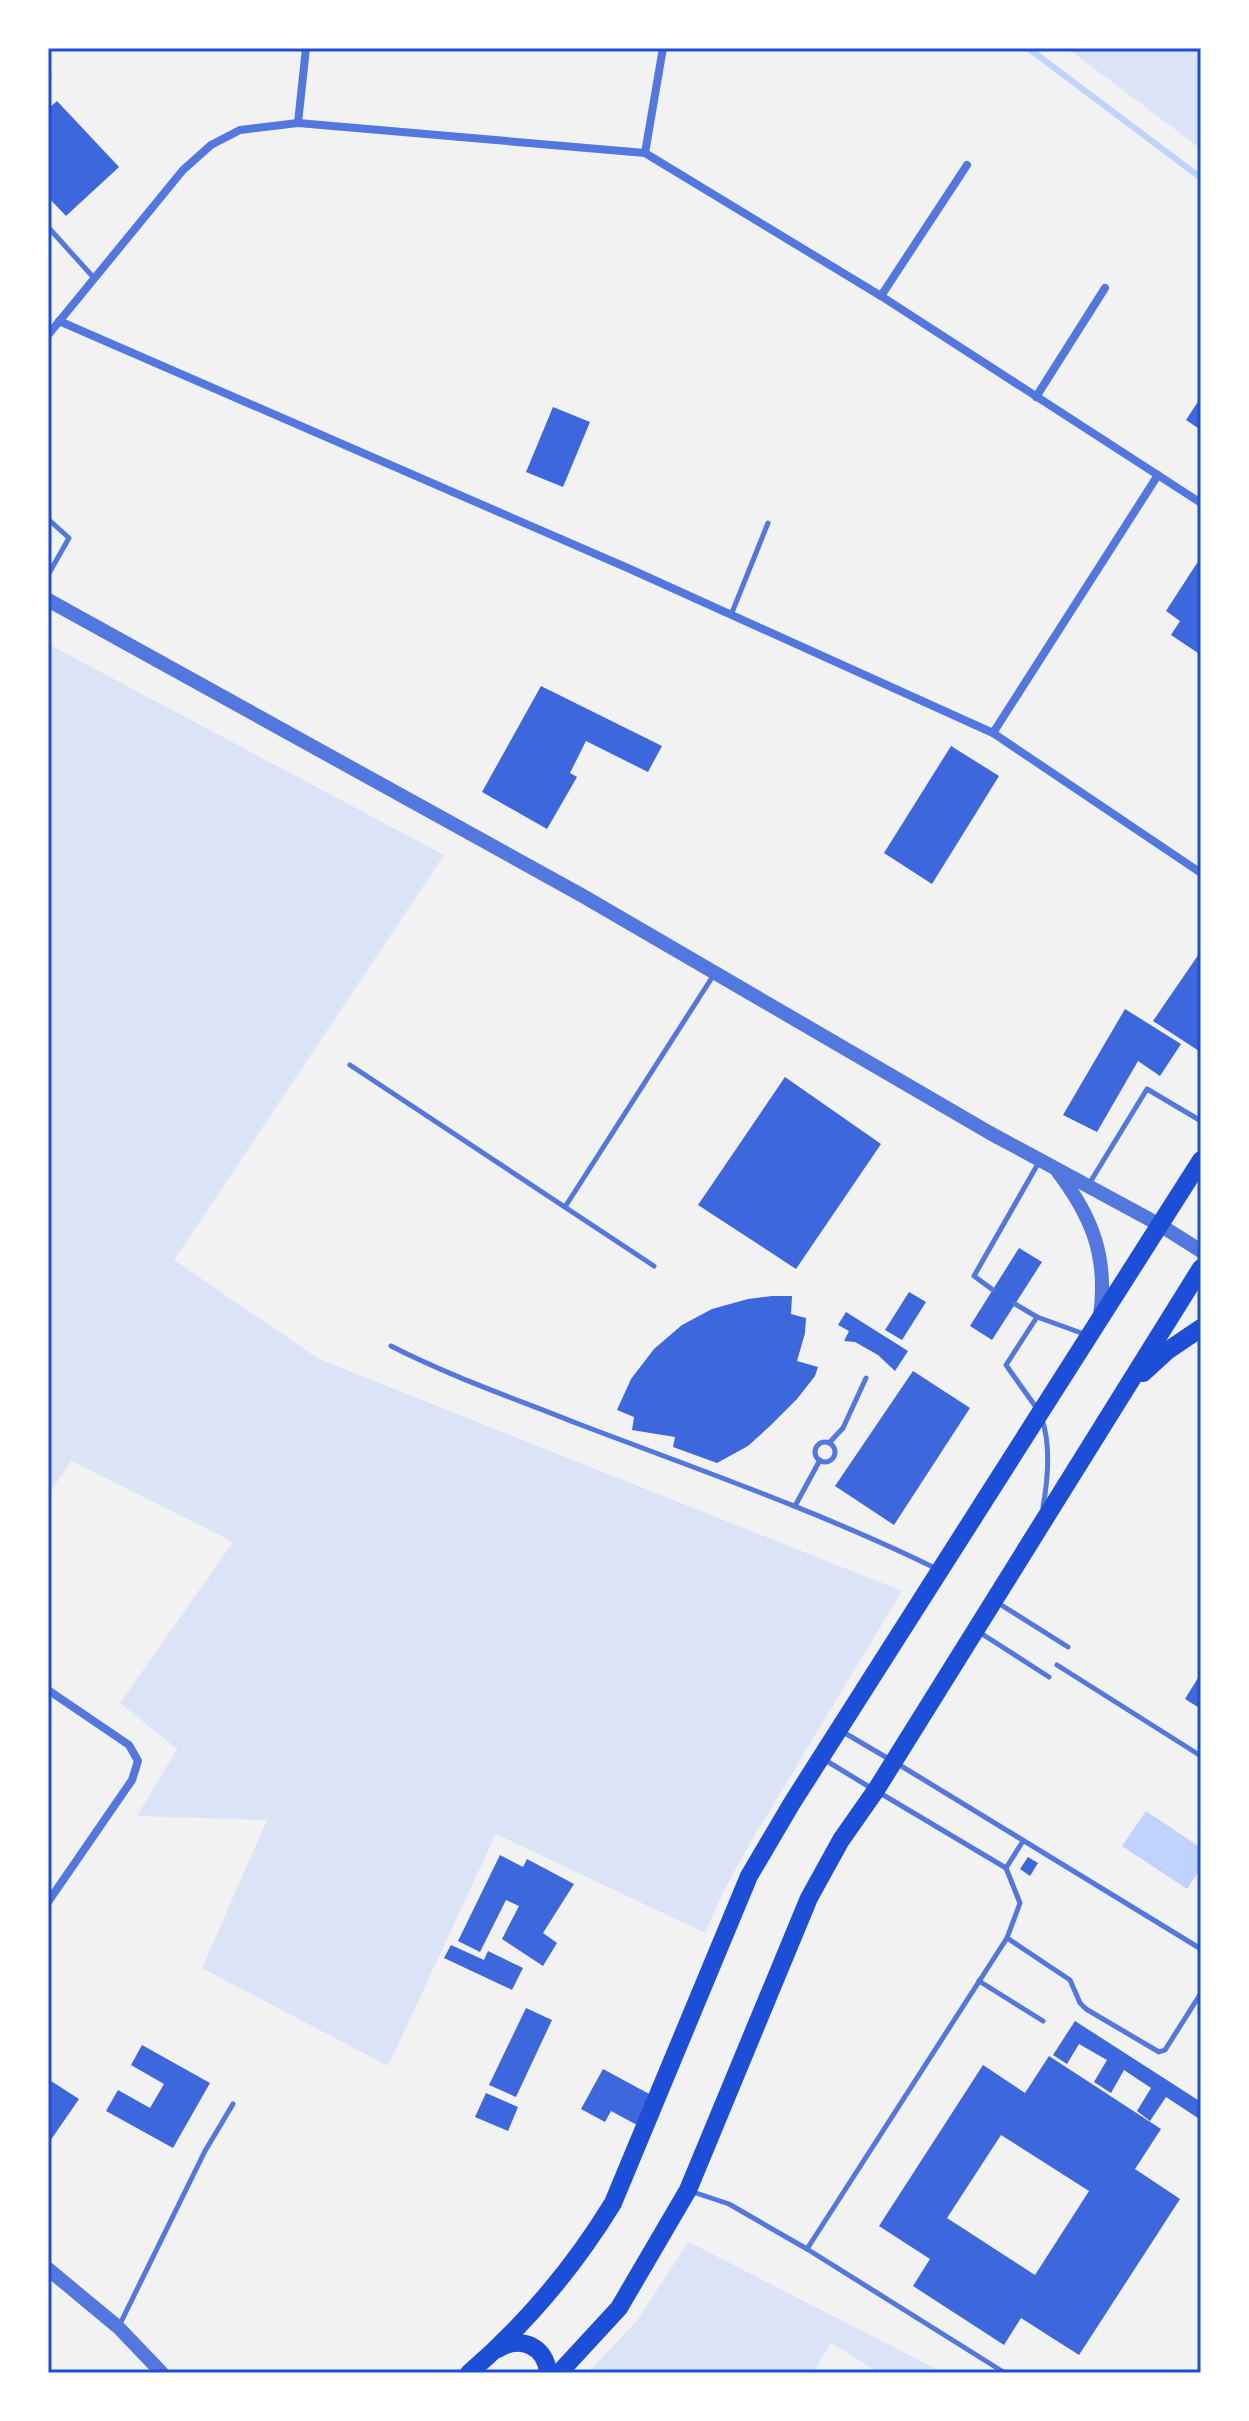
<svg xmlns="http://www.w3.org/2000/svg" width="1249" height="2421" font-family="Karla,sans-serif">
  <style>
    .green { fill: #dbe4f7 }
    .water { fill: #bfd3fe }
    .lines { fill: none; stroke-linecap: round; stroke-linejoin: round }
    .stream { stroke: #bfd3fe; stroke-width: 6 }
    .building { fill: #3d67dc; fill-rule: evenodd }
    .service { stroke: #5277de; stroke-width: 5 }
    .minor { stroke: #5277de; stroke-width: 8 }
    .tertiary { stroke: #5277de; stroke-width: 14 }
    .primary { stroke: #1d4ed8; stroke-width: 18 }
    .neatline { fill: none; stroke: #1d4ed8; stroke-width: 3 }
  </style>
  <rect width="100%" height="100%" fill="#f2f2f2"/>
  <g class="green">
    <path d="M 1067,48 L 1201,48 L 1201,149 Z"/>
    <path d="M 48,644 L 444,855 L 174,1260 L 319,1359 L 902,1591 L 749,1845 L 721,1896 L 705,1933 L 496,1834 L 388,2066 L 202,1968 L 267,1820 L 137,1816 L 177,1749 L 120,1703 L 233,1542 L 71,1461 L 48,1495 Z"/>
    <path d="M 689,2241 L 689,2242 L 944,2373 L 880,2373 L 831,2343 L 813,2373 L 587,2373 L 636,2322 Z"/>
  </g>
  <path class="water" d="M 1146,1811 L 1201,1848 L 1201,1868 L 1187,1889 L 1122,1846 Z"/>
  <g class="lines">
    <path class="stream" d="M 1028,48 L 1201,178"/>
  </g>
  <g class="building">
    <path d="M 57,101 L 119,167 L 66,216 L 48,197 L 48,109 Z"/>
    <path d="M 1201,397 L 1201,430 L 1186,420 Z"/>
    <path d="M 553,407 L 590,422 L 563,487 L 526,472 Z"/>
    <path d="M 1197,563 L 1201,565 L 1201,655 L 1171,635 L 1180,621 L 1166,611 Z"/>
    <path d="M 541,686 L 662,746 L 648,772 L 586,741 L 570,773 L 577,777 L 547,829 L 482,792 Z"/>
    <path d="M 951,746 L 999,776 L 932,884 L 884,853 Z"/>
    <path d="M 1201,951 L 1201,1048 L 1199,1051 L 1153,1021 Z"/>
    <path d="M 1125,1009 L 1181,1044 L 1160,1076 L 1138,1061 L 1097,1132 L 1063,1115 Z"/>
    <path d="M 785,1077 L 881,1144 L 796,1269 L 698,1205 Z"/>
    <path d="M 1019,1248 L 1042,1262 L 992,1340 L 970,1326 Z"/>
    <path d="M 909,1292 L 926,1302 L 902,1340 L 885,1330 Z"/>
    <path d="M 772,1296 L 792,1296 L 791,1314 L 806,1318 L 805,1333 L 797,1361 L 818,1367 L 815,1376 L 797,1399 L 771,1425 L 748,1446 L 717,1463 L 673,1447 L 675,1437 L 632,1430 L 634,1417 L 617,1410 L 631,1379 L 654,1349 L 682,1325 L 712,1309 L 748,1299 Z"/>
    <path d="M 846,1312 L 908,1351 L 895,1371 L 878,1355 L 855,1342 L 844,1341 L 849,1331 L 838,1325 Z"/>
    <path d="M 913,1371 L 970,1408 L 894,1525 L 835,1486 Z"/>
    <path d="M 1201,1673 L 1201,1709 L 1185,1699 Z"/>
    <path d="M 500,1855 L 523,1867 L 527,1859 L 574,1884 L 543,1933 L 557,1943 L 543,1966 L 502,1939 L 519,1906 L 506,1900 L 480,1952 L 458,1941 Z"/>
    <path d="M 1028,1857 L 1038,1863 L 1030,1876 L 1020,1869 Z"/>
    <path d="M 451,1945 L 484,1960 L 488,1951 L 523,1968 L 512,1990 L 444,1958 Z"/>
    <path d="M 526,2008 L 552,2020 L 516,2097 L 489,2085 Z"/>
    <path d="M 1075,2021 L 1201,2102 L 1201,2120 L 1166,2097 L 1150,2121 L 1137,2111 L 1151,2088 L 1124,2070 L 1111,2093 L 1094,2082 L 1107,2060 L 1079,2044 L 1067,2064 L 1053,2055 Z"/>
    <path d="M 142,2045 L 210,2083 L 173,2148 L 106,2111 L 118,2090 L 150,2108 L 164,2084 L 131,2065 Z"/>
    <path d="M 1049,2056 L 1161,2129 L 1135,2169 L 1180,2199 L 1079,2355 L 1021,2318 L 1004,2345 L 913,2286 L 930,2259 L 879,2226 L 983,2065 L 1025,2093 ZM 1001,2135 L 1089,2191 L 1035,2275 L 947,2218 Z"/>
    <path d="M 603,2069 L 653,2096 L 637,2125 L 611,2111 L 605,2122 L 581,2109 Z"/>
    <path d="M 48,2079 L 79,2099 L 48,2144 Z"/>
    <path d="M 486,2093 L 518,2107 L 508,2131 L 475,2117 Z"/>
  </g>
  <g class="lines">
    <g class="service">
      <path d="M 48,77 L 49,75"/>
      <path d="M 48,227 L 94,278"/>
      <path d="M 48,519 L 69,538 L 48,575"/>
      <path d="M 731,615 L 768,523"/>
      <path d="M 350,1065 L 654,1266"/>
      <path d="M 1089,1184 L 1147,1089 L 1201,1121"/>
      <path d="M 565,1207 L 713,976"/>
      <path d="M 993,1290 L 974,1276 L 1039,1162"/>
      <path d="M 1015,1304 L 1037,1317 L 1087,1335"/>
      <path d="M 1037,1317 L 1006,1365 L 1038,1410"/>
      <path d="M 391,1346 C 452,1377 513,1398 576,1423 C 697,1469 821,1512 937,1569"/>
      <path d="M 1042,1419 C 1051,1446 1048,1479 1043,1507"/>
      <circle cx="825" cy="1452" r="10"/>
      <path d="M 829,1443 L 843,1428 L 866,1378"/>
      <path d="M 795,1506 L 820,1460"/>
      <path d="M 998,1603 L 1068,1647"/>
      <path d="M 979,1632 L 1049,1677"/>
      <path d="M 1057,1665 L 1201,1756"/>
      <path d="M 843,1732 L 889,1759"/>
      <path d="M 825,1760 L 871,1788"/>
      <path d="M 898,1764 L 1201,1949"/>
      <path d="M 1006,1868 L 1023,1841"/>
      <path d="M 1007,1938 L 1070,1980 L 1080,2003 L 1086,2009 L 1159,2052 L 1165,2050 L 1201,1993"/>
      <path d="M 979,1981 L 1043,2021"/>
      <path d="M 690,2191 L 729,2204 L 807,2249 L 1007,1938 L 1020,1903 L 1006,1868 L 880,1793"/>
      <path d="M 807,2249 L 1005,2373"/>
      <path d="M 119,2326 L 205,2151 L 233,2104"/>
    </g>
    <g class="minor">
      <path d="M 298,123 L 306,48"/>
      <path d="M 645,153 L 663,48"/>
      <path d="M 881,296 L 967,165"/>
      <path d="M 59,321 L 630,569 L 993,733 L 1201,873"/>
      <path d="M 48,335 L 183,170 L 211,145 L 240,130 L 298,123 L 645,153 L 881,296 L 1201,503"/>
      <path d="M 1036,397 L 1105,288"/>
      <path d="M 993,733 L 1158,475"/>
      <path d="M 48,1690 L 129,1745 L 138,1761 L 132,1780 L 48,1902"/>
    </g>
    <g class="tertiary">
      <path d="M 48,600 L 583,896 L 990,1133 L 1160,1225 L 1201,1251"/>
      <path d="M 1058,1172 C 1093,1218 1108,1258 1100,1316"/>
      <path d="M 48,2269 L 118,2327 L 162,2373"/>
    </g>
    <g class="primary">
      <path d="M 1143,1373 L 1167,1351 L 1201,1328"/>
      <path d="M 498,2349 C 520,2335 546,2346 548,2373"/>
      <path d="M 469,2373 C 527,2323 574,2267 613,2203 L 749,1876 L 792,1803 L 1201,1160"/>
      <path d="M 559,2373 L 619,2308 L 688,2190 L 809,1898 L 841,1840 L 876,1790 L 1201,1268"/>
    </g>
  </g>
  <rect width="1249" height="2421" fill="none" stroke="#ffffff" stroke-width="100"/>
  <rect x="50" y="50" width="1149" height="2321" class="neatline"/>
</svg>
